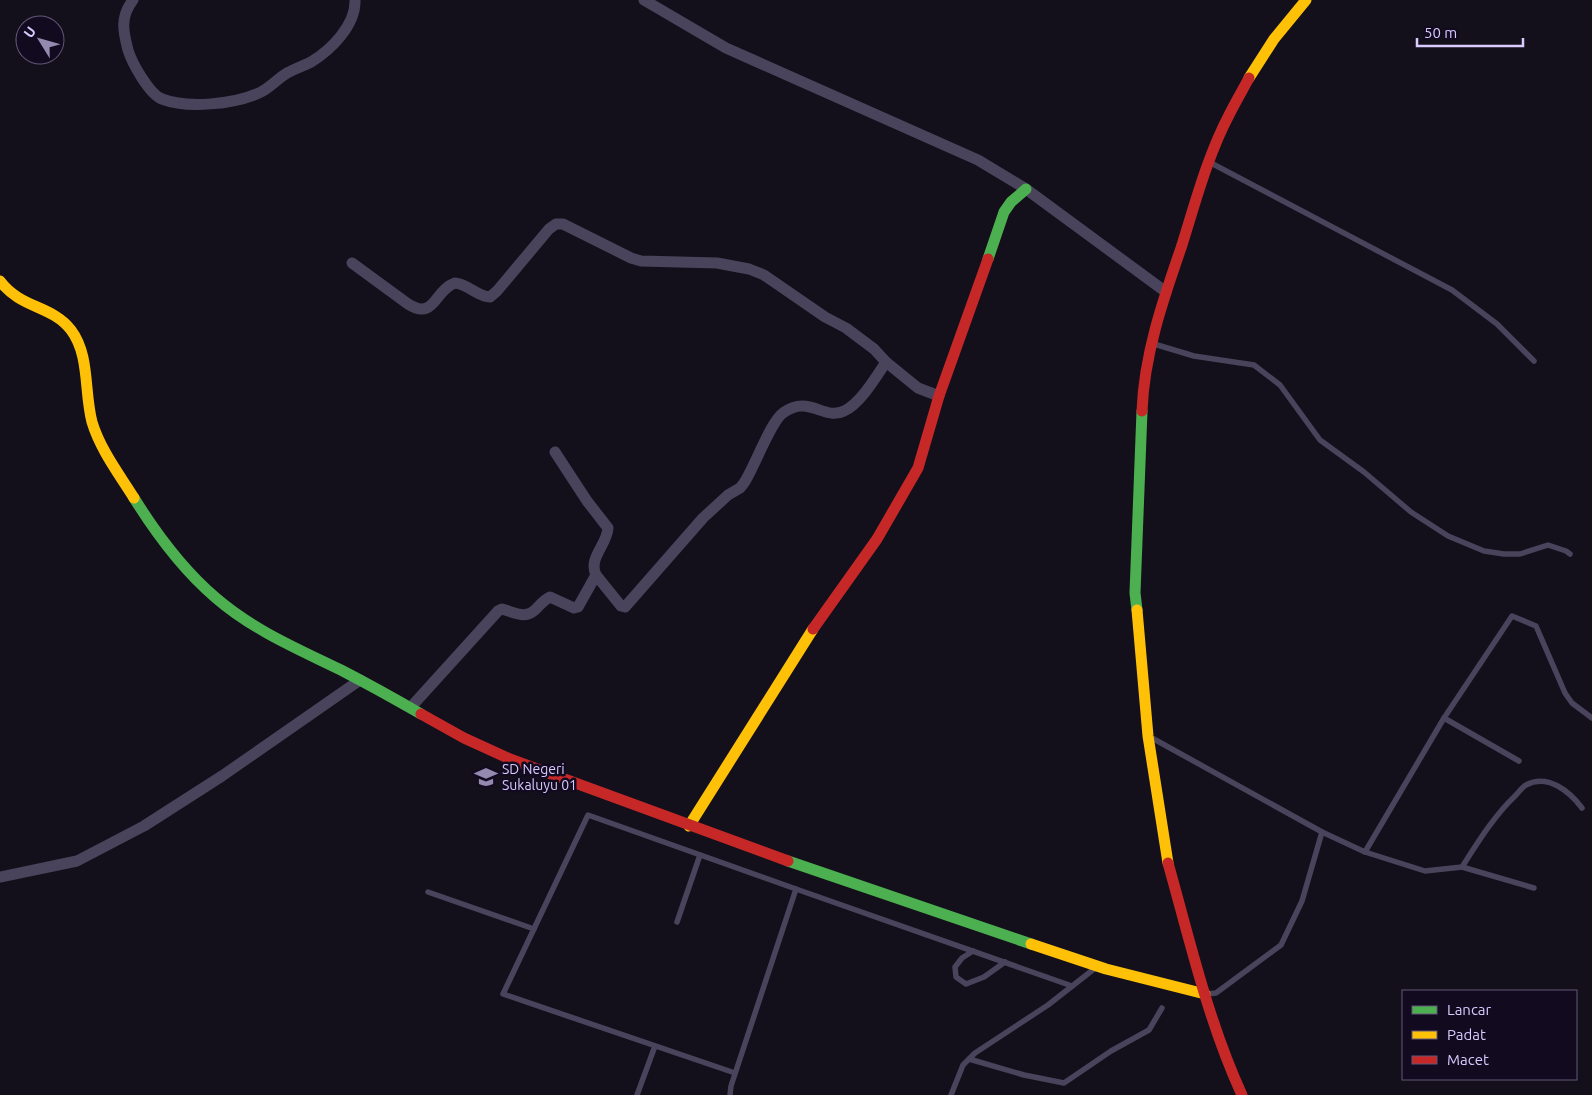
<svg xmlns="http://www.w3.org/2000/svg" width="1592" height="1095" font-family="Ubuntu,sans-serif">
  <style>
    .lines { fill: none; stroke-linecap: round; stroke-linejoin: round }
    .lane { stroke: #49445c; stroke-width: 5.5 }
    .street { stroke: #49445c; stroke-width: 11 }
    .fast { stroke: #4caf50; stroke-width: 11 }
    .slow { stroke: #ffc107; stroke-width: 11 }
    .jam { stroke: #c62828; stroke-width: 11 }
    .labels { text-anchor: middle; stroke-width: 5; stroke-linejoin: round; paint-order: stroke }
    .poi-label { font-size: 14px; fill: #d9caff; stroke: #120b20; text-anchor: start }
  </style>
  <rect width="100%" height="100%" fill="#13101b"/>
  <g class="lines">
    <g class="lane">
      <path d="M 1211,163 L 1452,290 L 1497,324 L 1534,361"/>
      <path d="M 1154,344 L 1194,356 L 1254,365 L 1280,385 L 1320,440 L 1364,472 L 1411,512 L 1448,536 L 1484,551 L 1504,554 L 1520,554 L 1548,545 L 1566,551 L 1570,554"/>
      <path d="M 1444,718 L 1519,761"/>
      <path d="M 1152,738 L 1322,832 L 1365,852 L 1425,871 L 1462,867 C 1478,842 1494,816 1515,796 C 1519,792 1522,787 1526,785 C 1548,773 1570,792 1582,808"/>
      <path d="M 1365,852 L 1444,718 L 1512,616 L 1536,626 L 1565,693 L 1572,703 L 1592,718"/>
      <path d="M 1462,867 L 1534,888"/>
      <path d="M 428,892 L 534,929"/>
      <path d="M 677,922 L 700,855"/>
      <path d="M 973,951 L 962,958 L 955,967 L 956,977 L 966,984 L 984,977 L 1005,962"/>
      <path d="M 1207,994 L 1216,993 L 1281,945 L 1302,901 L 1322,832"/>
      <path d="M 969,1059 L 1024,1075 L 1064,1083 L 1111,1051 L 1149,1030 L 1162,1008"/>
      <path d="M 735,1073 L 503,994 L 588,815 L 796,889"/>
      <path d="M 637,1095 L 655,1046"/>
      <path d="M 730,1095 L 731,1086 L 796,889 L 1072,986"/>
      <path d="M 951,1095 L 963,1065 L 975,1053 L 1048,1005 L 1094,969"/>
    </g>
    <g class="street">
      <path d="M 133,0 C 120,17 123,31 128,50 C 132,63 149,94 162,99 C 188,109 234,104 259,93 C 269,89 277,79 287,73 C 294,69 303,66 311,62 C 331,50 356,25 355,0"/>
      <path d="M 644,0 L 726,48 L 978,160 L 1026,189 L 1166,292"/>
      <path d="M 352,263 L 408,304 C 435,321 434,290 455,283 C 468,284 478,297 490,297 L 497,291 L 549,229 L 556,224 L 563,224 L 631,258 L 641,261 L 717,263 L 749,269 L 764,275 L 825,317 L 846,328 L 874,349 L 886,362 L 918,388 L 939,396"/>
      <path d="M 555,452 L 587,501 L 608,528 C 607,545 588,558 596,575"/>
      <path d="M 411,707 L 498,611 L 502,609 C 516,613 526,620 537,608 C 541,604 544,600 550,597 L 574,608 L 578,607 L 596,575 L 621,606 L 625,607 L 703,518 L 728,495 L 740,488 L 744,483 C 754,468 771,421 783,413 C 809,394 824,421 844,411 C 860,404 876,377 886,362"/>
      <path d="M 0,877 L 77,861 L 144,826 L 222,776 L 360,680"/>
    </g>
    <g class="fast">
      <path d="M 988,259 L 1004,212 L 1011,202 L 1026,189"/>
      <path d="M 134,498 C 157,535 183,570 216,598 C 253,630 298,649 341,670 C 368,684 395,699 421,714"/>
      <path d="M 1137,610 L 1135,593 L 1142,411"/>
      <path d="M 788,861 L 1031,944"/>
    </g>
    <g class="slow">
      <path d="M 1249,78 L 1274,39 L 1306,0"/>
      <path d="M 0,281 C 21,309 52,305 71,330 C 90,355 84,392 92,422 C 100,449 119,474 134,498"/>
      <path d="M 1137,610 L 1148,736 L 1168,863"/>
      <path d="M 689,826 L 813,629"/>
      <path d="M 1031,944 L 1106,969 L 1205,994"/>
    </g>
    <g class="jam">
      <path d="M 1142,411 C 1144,355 1163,300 1181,248 C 1195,204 1207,157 1229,115 C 1235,103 1242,91 1249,78"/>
      <path d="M 813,629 L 877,539 L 918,468 L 939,396 L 988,259"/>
      <path d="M 421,714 L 464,738 L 510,759 L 788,861"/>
      <path d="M 1168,863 C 1190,941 1208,1021 1242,1095"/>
    </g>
  </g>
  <defs>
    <symbol id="school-bare" viewBox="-9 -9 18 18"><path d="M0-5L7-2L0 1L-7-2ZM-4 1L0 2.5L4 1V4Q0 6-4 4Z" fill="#9489af" stroke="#120b20" stroke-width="2.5" paint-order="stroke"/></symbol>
  </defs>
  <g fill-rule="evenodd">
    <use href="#school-bare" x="470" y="761" width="32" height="32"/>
  </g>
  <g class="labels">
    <g class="poi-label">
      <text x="502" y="774">SD Negeri<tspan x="502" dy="16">Sukaluyu 01</tspan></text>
    </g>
  </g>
  <rect x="1402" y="990" width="175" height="90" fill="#120b20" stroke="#625779"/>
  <rect x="1412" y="1006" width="25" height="8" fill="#4caf50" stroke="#625779"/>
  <text x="1447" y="1015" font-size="15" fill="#d9caff">Lancar</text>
  <rect x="1412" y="1031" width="25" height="8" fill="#ffc107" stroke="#625779"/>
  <text x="1447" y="1040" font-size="15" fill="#d9caff">Padat</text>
  <rect x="1412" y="1056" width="25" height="8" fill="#c62828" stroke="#625779"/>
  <text x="1447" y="1065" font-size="15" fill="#d9caff">Macet</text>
  <g transform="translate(40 40) rotate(307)"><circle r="24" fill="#120b20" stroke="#625779"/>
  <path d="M0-4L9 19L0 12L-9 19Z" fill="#9489af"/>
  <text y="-8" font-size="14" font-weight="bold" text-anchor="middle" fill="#d9caff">U</text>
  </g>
  <path d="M1417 38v8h106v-8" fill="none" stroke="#d9caff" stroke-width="2.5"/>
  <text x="1424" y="38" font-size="15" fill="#d9caff" stroke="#120b20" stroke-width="4" paint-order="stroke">50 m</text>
</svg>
